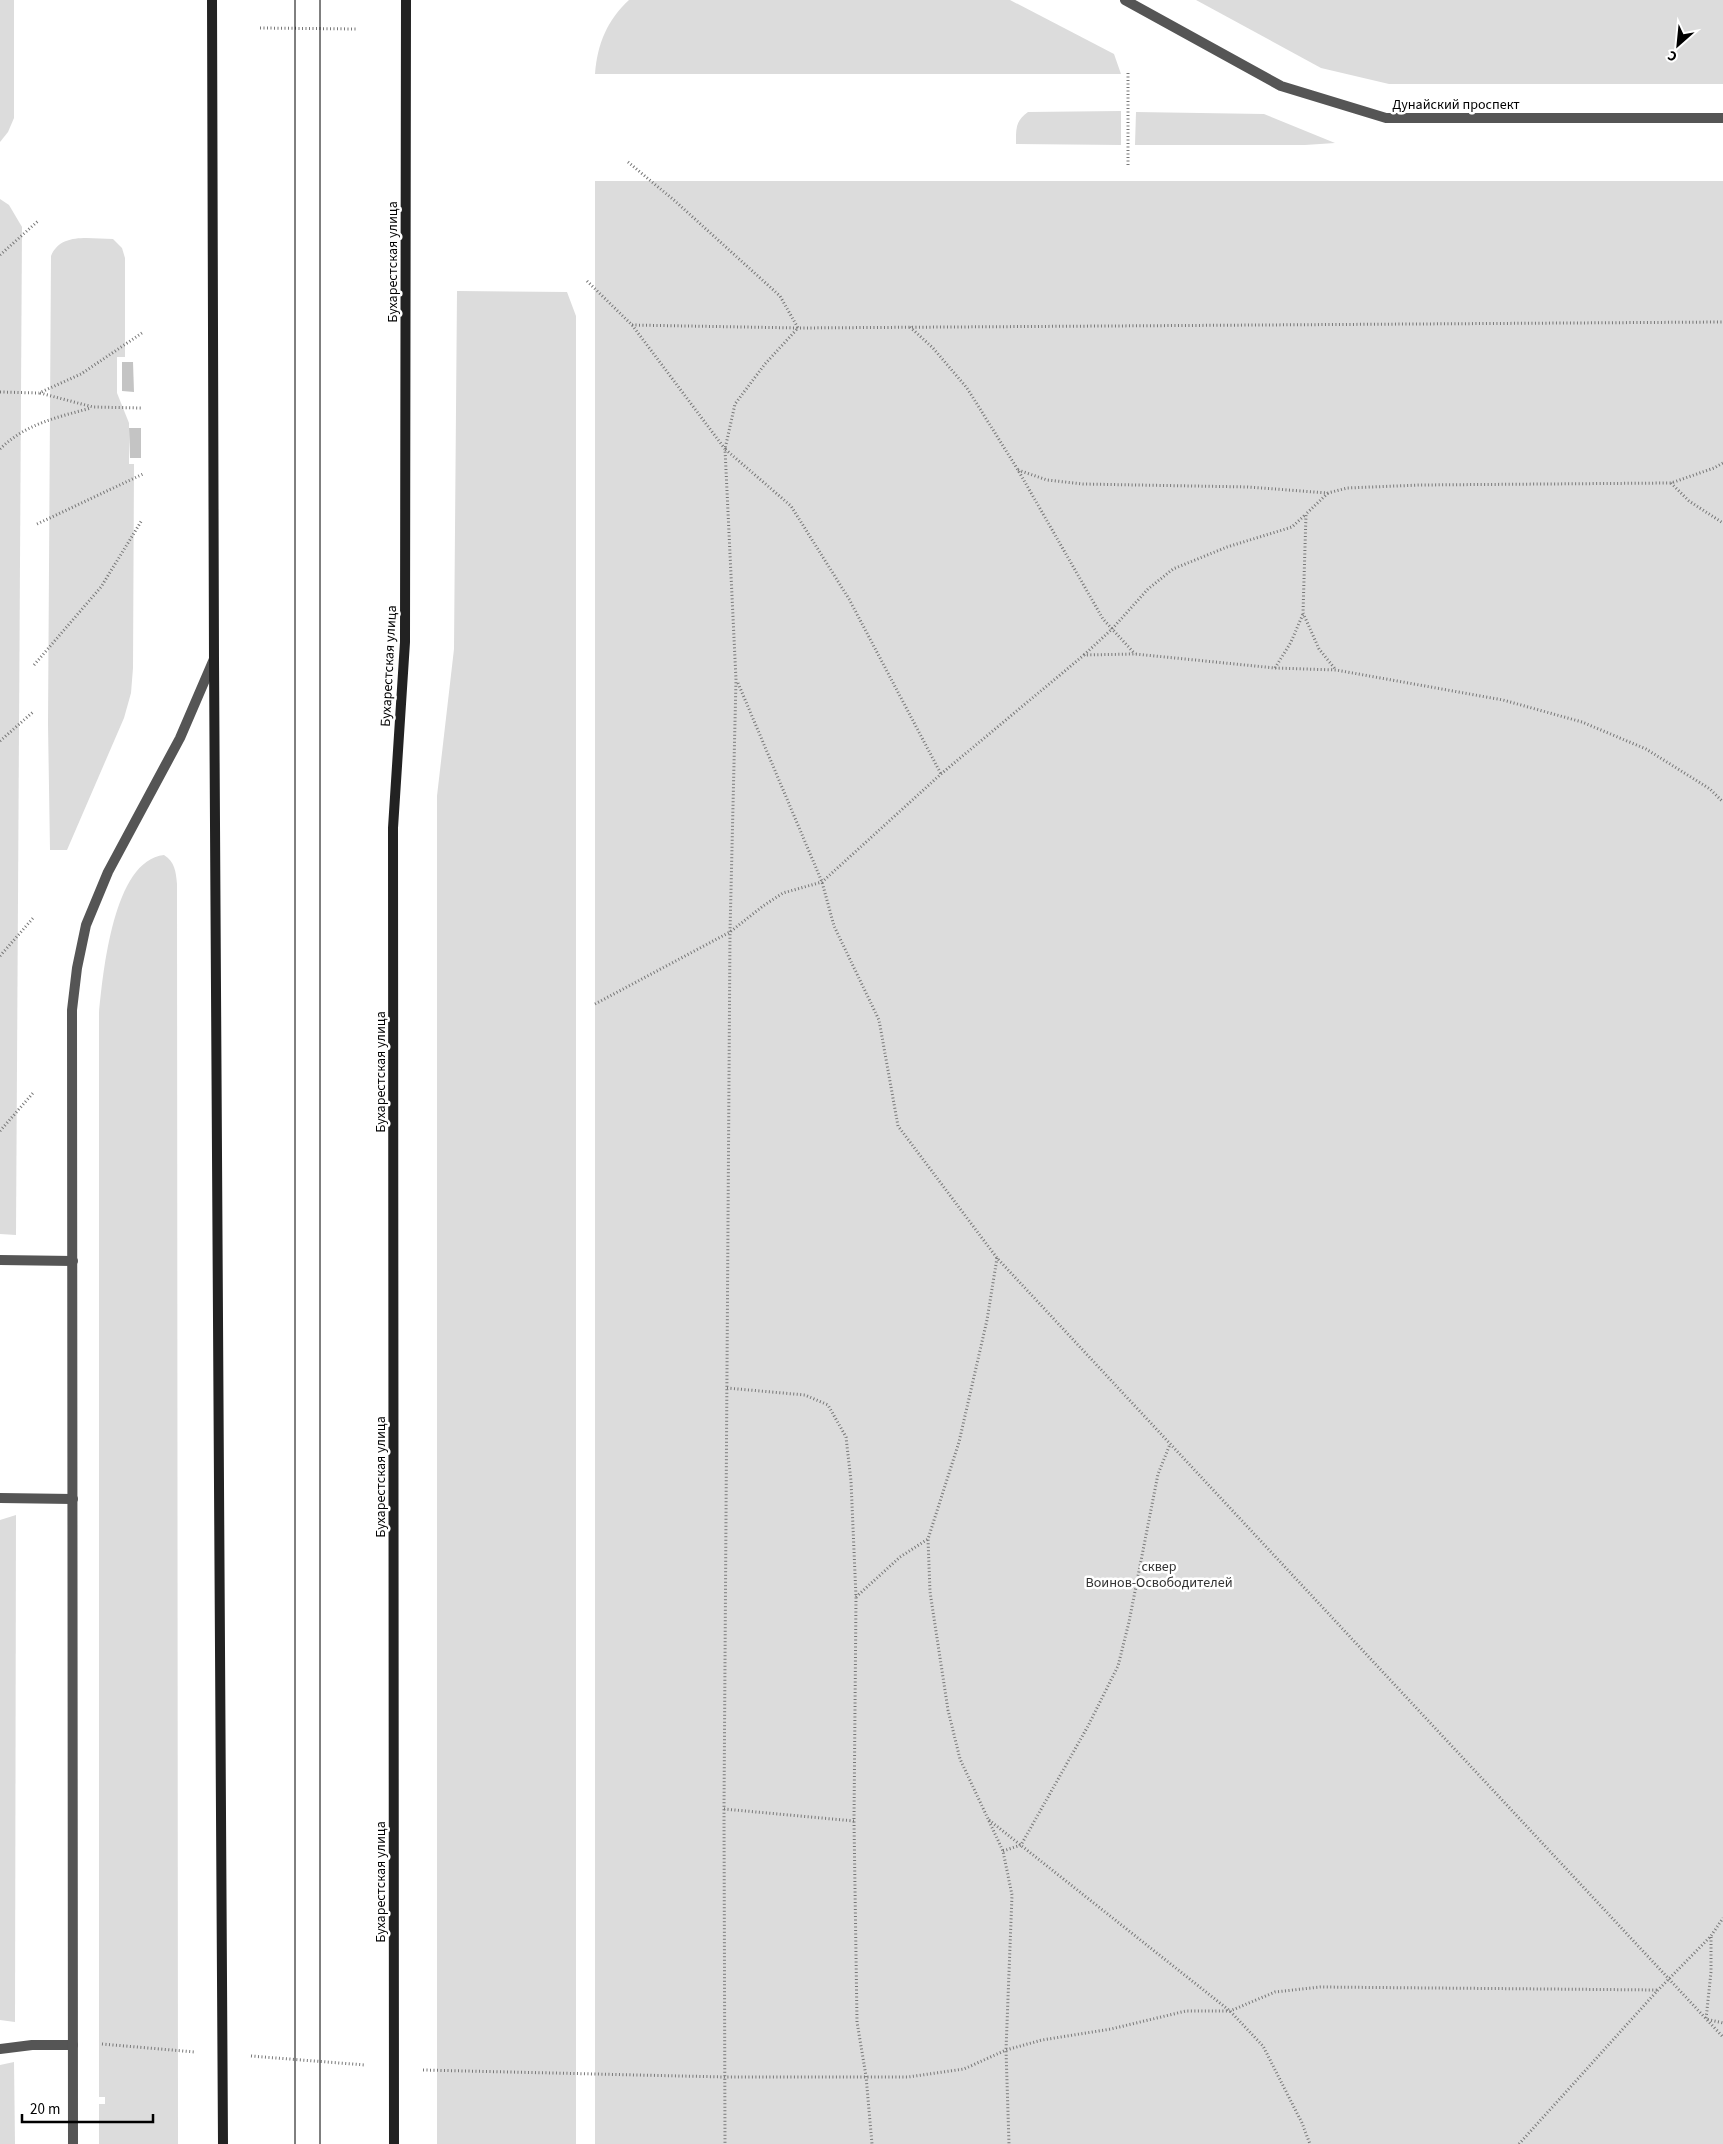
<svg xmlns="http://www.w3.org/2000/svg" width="1723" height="2144" font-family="'Source Sans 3',sans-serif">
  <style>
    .green { fill: #dcdcdc }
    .building { fill: #c4c4c4 }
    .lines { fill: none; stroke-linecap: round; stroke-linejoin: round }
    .path { stroke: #777; stroke-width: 3; stroke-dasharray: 1 2.5; stroke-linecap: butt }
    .service { stroke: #555; stroke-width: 10 }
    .minor { stroke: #555; stroke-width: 10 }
    .secondary { stroke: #222; stroke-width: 10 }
    .tram { stroke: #000; stroke-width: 1 }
    .labels { text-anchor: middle; stroke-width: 5; stroke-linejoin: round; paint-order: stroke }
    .street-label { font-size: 14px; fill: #000; stroke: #fff }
    .park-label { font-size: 14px; fill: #333; stroke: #fff }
  </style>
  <rect width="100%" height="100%" fill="#fff"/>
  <g class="green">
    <path d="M 0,0 L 14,0 L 14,118 L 8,132 L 0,142 Z"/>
    <path d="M 629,0 L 1010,0 L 1114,54 L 1121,74 L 595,74 C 597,45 607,20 629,0 Z"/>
    <path d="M 1196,0 L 1723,0 L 1723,84 L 1389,84 L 1321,68 Z"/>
    <path d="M 1121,111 L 1121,145 L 1016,144 C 1016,130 1015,121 1028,112 Z"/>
    <path d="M 1136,112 L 1264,114 L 1335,143 L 1305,145 L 1135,145 Z"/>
    <rect x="595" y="181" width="1128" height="1963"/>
    <path d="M 0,199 L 9,205 L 22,227 L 16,1235 L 0,1234 Z"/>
    <path d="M 113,239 L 122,248 L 125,258 L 125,357 L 117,357 L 117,393 L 129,423 L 129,464 L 134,464 L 133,668 L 131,693 L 124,718 L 67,850 L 50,850 L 48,724 L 51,256 C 61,232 90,239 113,239 Z"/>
    <path d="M 457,291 L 567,292 L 576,316 L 576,2144 L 437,2144 L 437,796 L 454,649 Z"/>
    <path d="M 164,855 C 175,862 176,872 177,884 L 178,2144 L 99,2144 L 99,2104 L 105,2104 L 105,2097 L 99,2097 L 99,1013 C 103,974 113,860 164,855 Z"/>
    <path d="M 16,1515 L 15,2022 L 0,2020 L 0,1520 Z"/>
    <path d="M 14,2062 L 15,2144 L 0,2144 L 0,2065 Z"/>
  </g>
  <g class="building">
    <path d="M 122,362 L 133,362 L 134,392 L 122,391 Z"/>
    <path d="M 129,428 L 141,428 L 141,458 L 130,458 Z"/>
  </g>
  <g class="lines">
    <g class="path">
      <path d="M 260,28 L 357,29"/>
      <path d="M 1128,73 L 1128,165"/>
      <path d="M 628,162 L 675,201 L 780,296 L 798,328 L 765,364 L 735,404 L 725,449 L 791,506 L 849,599 L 941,774"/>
      <path d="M 0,255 L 38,221"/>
      <path d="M 587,281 L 632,325 L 725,449 L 736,680 L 730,932 L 724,1809 L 725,2144"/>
      <path d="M 632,325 L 798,328 L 1723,322"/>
      <path d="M 910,327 L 933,348 L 967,388 L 1018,470 L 1103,619 L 1135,654"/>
      <path d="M 0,392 L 39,393 L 81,374 L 142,333"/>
      <path d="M 40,393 L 93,407 L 142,408"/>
      <path d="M 0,449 C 25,424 58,417 91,408"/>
      <path d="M 1018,470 L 1047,480 L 1083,484 L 1248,487 L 1328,493 L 1347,488 L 1420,485 L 1671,483 L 1714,468 L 1723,463"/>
      <path d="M 1671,483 L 1689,501 L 1723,523"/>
      <path d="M 1328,493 L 1306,514 L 1303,613 L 1319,649 L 1336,670"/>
      <path d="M 37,524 L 143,474"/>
      <path d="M 1084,655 L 1112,629 L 1148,589 L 1173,569 L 1227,547 L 1292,527 L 1306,514"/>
      <path d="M 34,665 L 101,587 L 142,520"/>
      <path d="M 1275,668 L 1291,642 L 1303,614"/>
      <path d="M 738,683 L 822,882 L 834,926 L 879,1020 L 898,1126 L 997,1258 L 1723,2037"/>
      <path d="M 0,741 L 33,712"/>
      <path d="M 0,956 L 34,917"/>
      <path d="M 595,1004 L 730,932 L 763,906 L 783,893 L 822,882 L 941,774 L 1084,655 L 1135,654 L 1275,668 L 1336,670 L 1503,700 L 1582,722 L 1646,749 L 1710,789 L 1723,802"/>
      <path d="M 0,1131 L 33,1093"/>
      <path d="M 997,1258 L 987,1320 L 959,1442 L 928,1539 L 930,1592 L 948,1710 L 960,1759 L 1003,1851 L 1012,1895 L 1006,2050 L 1009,2144"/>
      <path d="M 727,1388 L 805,1395 L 828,1405 L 846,1437 L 851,1481 L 856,1597 L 854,1821 L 857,2022 L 866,2076 L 872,2144"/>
      <path d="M 856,1597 L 900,1557 L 928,1539"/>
      <path d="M 724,1809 L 854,1821"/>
      <path d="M 989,1820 L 1230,2011 L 1263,2046 L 1302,2123 L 1310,2144"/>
      <path d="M 1003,1851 L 1021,1845 L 1088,1726 L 1118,1666 L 1129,1622 L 1158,1474 L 1170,1444"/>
      <path d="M 1711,1937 L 1711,1972 L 1706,2019 L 1723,2023"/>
      <path d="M 102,2044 L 195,2052"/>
      <path d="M 251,2056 L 365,2065"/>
      <path d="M 423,2070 L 724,2077 L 908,2077 L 964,2069 L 1006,2050 L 1042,2040 L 1111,2029 L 1186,2011 L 1230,2011 L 1275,1992 L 1320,1987 L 1658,1990"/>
      <path d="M 1519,2144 L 1658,1990 L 1711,1936 L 1723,1918"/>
    </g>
    <g class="service">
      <path d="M 0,1260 L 73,1261"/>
      <path d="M 0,1498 L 73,1499"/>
      <path d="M 0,2049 L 32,2045 L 73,2045"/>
    </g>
    <g class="minor">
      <path d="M 1125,0 L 1281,86 L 1386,118 L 1723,118"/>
      <path d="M 73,2144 L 72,1010 L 77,968 L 86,925 L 108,872 L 180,738 L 214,659"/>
    </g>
    <g class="secondary">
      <path d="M 212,0 L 214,659 L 223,2144"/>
      <path d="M 394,2144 L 393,828 L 405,642 L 406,0"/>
    </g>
    <g class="tram">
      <path d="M 295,2144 L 295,0"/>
      <path d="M 320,2144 L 320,0"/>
    </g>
  </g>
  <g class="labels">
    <g class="street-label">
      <text x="1456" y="109">Дунайский проспект</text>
      <text transform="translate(392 262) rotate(-90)" y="5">Бухарестская улица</text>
      <text transform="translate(388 666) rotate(-87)" y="5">Бухарестская улица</text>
      <text transform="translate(380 1072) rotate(-90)" y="5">Бухарестская улица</text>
      <text transform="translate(380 1477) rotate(-90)" y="5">Бухарестская улица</text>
      <text transform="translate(380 1882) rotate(-90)" y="5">Бухарестская улица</text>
    </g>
    <g class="park-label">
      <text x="1159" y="1571">сквер<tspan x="1159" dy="16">Воинов-Освободителей</tspan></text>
    </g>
  </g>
  <g transform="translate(1678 45) rotate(207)" stroke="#ffffff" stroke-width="4" paint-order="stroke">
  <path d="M0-4L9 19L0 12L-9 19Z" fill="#000000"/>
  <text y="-8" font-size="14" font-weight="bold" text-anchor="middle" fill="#000000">С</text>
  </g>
  <path d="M22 2114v8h131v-8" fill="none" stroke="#000000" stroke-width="2.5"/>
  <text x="30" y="2114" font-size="15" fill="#000000" stroke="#ffffff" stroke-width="4" paint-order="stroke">20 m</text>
</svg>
